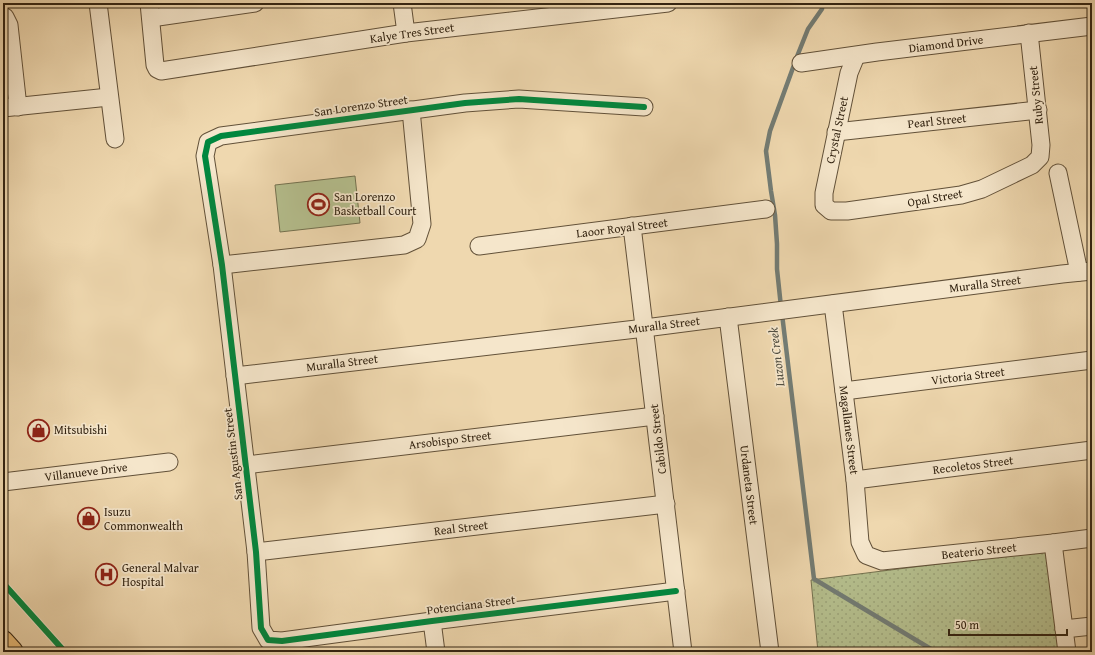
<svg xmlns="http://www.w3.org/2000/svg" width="1095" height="655" font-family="'Gentium Book Plus',serif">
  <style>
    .park { fill: url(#park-dots); stroke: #747250 }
    .pitch { fill: #b5bf8e; stroke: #747250 }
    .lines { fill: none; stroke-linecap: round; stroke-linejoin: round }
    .stream { stroke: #737c74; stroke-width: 4.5 }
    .minor-casing { stroke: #625139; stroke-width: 19 }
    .primary-casing { stroke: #332412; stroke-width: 24 }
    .minor { stroke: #f5e6cb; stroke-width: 17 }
    .primary { stroke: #e8bc78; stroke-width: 22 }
    .cycleway-casing { stroke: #f5e6cb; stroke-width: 8 }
    .cycleway { stroke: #00873e; stroke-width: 6 }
    .labels { text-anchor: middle; stroke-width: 3.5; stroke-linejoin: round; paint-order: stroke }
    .street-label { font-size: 12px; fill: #332412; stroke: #f5e6cb }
    .poi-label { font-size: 12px; fill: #332412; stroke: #f5e6cb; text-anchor: start }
    .water-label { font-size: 13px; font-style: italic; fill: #535043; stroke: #f5e6cb }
  </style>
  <defs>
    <pattern id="park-dots" width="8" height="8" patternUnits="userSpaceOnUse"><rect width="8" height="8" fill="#b5bf8e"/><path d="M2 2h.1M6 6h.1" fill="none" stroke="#9ca479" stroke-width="1.8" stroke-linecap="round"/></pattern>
  </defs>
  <rect width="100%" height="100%" fill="#efd8af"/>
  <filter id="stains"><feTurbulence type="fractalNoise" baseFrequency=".005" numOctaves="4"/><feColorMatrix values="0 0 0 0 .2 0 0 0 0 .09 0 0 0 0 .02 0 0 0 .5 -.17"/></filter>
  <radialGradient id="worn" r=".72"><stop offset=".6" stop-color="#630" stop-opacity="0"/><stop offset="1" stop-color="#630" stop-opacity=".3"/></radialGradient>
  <path class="park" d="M 1049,550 L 1062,652 L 924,652 L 917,647 L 873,652 L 818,652 L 811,580 Z"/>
  <path class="pitch" d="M 355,176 L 360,223 L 280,232 L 275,185 Z"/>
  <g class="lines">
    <g class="stream">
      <path d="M 781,307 L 777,269 L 777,244 L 775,215 L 771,191 L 766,151 L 770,131 L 798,54 L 808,29 L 822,9 L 822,3"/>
      <path d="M 782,314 L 814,579 L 936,652"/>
    </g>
    <defs>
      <g id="minor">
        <path d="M 98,3 L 115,139"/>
        <path d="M 149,3 L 155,65 L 157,69 L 161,71 L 406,33 L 668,3"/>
        <path d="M 402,3 L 406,33"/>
        <path d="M 3,16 L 5,17 L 9,25 L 18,107"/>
        <path d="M 151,18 L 255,3"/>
        <path d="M 856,56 L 849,73 L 824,193 L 824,205 L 831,211 L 847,211 L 961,195 L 982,189 L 1032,165 L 1040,157 L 1041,145 L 1029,33"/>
        <path d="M 801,63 L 877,52 L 1092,26"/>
        <path d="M 644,107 L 534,100 L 519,99 L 465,103 L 221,136 L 208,142 L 205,156 L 222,265 L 256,552 L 261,628 L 268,640 L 282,641 L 432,621 L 676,591"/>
        <path d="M 3,108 L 109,97"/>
        <path d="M 836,132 L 1038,110"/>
        <path d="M 1058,173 L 1079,272"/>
        <path d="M 632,226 L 683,652"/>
        <path d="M 479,246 L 766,209"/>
        <path d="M 222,265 L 404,245 L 417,239 L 422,224 L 411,110"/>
        <path d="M 833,304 L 855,480 L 860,542 L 866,555 L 882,561 L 1053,543 L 1092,538"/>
        <path d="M 728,317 L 770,652"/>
        <path d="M 235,376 L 645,328 L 1062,274 L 1092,271"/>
        <path d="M 844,391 L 1092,360"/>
        <path d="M 246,465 L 655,416"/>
        <path d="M 855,480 L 1092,450"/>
        <path d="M 3,482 L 169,462"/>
        <path d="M 1053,543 L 1067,652"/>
        <path d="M 256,552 L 666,504"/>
        <path d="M 432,621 L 436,652"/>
        <path d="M 1064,629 L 1092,626"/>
      </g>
      <path id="primary" d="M 3,642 L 12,652"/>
    </defs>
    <use href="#minor" class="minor-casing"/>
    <use href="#primary" class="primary-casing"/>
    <use href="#minor" class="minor"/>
    <use href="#primary" class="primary"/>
    <defs>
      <g id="cycleway">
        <path d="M 644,107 L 534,100 L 519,99 L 465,103 L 221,136 L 208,142 L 205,156 L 222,265 L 256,552 L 261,628 L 268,640 L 282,641 L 432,621 L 676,591"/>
        <path d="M 3,583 L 65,652"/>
      </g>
    </defs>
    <use href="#cycleway" class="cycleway-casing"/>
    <use href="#cycleway" class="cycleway"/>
  </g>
  <defs>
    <symbol id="stadium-ring" viewBox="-11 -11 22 22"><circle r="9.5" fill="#f5e6cb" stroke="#8f2418" stroke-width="1.5"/><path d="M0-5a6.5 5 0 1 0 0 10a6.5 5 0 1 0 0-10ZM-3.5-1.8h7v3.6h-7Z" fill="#8f2418"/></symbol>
    <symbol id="shop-ring" viewBox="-11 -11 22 22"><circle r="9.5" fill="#f5e6cb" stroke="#8f2418" stroke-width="1.5"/><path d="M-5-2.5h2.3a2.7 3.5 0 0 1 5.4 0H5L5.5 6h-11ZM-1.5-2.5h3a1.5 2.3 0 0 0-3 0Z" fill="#8f2418"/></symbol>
    <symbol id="hospital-ring" viewBox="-11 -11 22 22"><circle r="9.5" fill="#f5e6cb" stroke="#8f2418" stroke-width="1.5"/><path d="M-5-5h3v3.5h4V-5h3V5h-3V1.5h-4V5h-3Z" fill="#8f2418"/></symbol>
  </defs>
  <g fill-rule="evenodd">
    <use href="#stadium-ring" x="306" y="192" width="25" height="25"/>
    <use href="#shop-ring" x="26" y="418" width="25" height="25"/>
    <use href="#shop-ring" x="76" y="506" width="25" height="25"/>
    <use href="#hospital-ring" x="94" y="562" width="25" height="25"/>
  </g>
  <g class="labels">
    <g class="street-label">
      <text transform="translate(412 33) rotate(-8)" y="4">Kalye Tres Street</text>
      <text transform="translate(946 44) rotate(-7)" y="4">Diamond Drive</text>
      <text transform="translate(1036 95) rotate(-96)" y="4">Ruby Street</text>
      <text transform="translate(361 106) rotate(-8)" y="4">San Lorenzo Street</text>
      <text transform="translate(937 121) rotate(-6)" y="4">Pearl Street</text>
      <text transform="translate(837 130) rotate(-78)" y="4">Crystal Street</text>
      <text transform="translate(935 198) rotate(-10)" y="4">Opal Street</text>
      <text transform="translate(622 228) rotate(-7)" y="4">Laoor Royal Street</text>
      <text transform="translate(985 284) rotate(-7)" y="4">Muralla Street</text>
      <text transform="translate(664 325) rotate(-7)" y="4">Muralla Street</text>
      <text transform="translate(342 363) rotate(-7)" y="4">Muralla Street</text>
      <text transform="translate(968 376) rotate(-7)" y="4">Victoria Street</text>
      <text transform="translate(849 430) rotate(83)" y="4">Magallanes Street</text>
      <text transform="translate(658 439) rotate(-97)" y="4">Cabildo Street</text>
      <text transform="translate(450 440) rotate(-7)" y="4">Arsobispo Street</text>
      <text transform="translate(233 454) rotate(-97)" y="4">San Agustin Street</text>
      <text transform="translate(973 465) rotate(-7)" y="4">Recoletos Street</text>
      <text transform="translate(86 472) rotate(-7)" y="4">Villanueve Drive</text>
      <text transform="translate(749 485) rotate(83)" y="4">Urdaneta Street</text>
      <text transform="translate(461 528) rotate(-7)" y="4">Real Street</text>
      <text transform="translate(979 551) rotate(-6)" y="4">Beaterio Street</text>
      <text transform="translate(471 605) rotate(-7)" y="4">Potenciana Street</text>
    </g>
    <g class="poi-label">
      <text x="334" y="201">San Lorenzo<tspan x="334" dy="14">Basketball Court</tspan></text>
      <text x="54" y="434">Mitsubishi</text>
      <text x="104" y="516">Isuzu<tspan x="104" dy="14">Commonwealth</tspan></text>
      <text x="122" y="572">General Malvar<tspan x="122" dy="14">Hospital</tspan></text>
    </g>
    <g class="water-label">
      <text transform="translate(776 357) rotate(-97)" y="5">Luzon Creek</text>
    </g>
  </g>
  <rect width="1095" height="655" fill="none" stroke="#efd8af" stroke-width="16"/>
  <rect x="4" y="4" width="1087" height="647" fill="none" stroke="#332412" stroke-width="2"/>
  <rect x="8" y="8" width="1079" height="639" fill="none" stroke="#332412"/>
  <path d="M949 629v6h118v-6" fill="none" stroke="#332412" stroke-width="2"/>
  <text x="955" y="629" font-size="12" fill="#332412" stroke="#f5e6cb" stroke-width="3" paint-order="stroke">50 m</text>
  <rect width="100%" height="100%" filter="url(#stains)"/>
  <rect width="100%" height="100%" fill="url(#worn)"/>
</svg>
